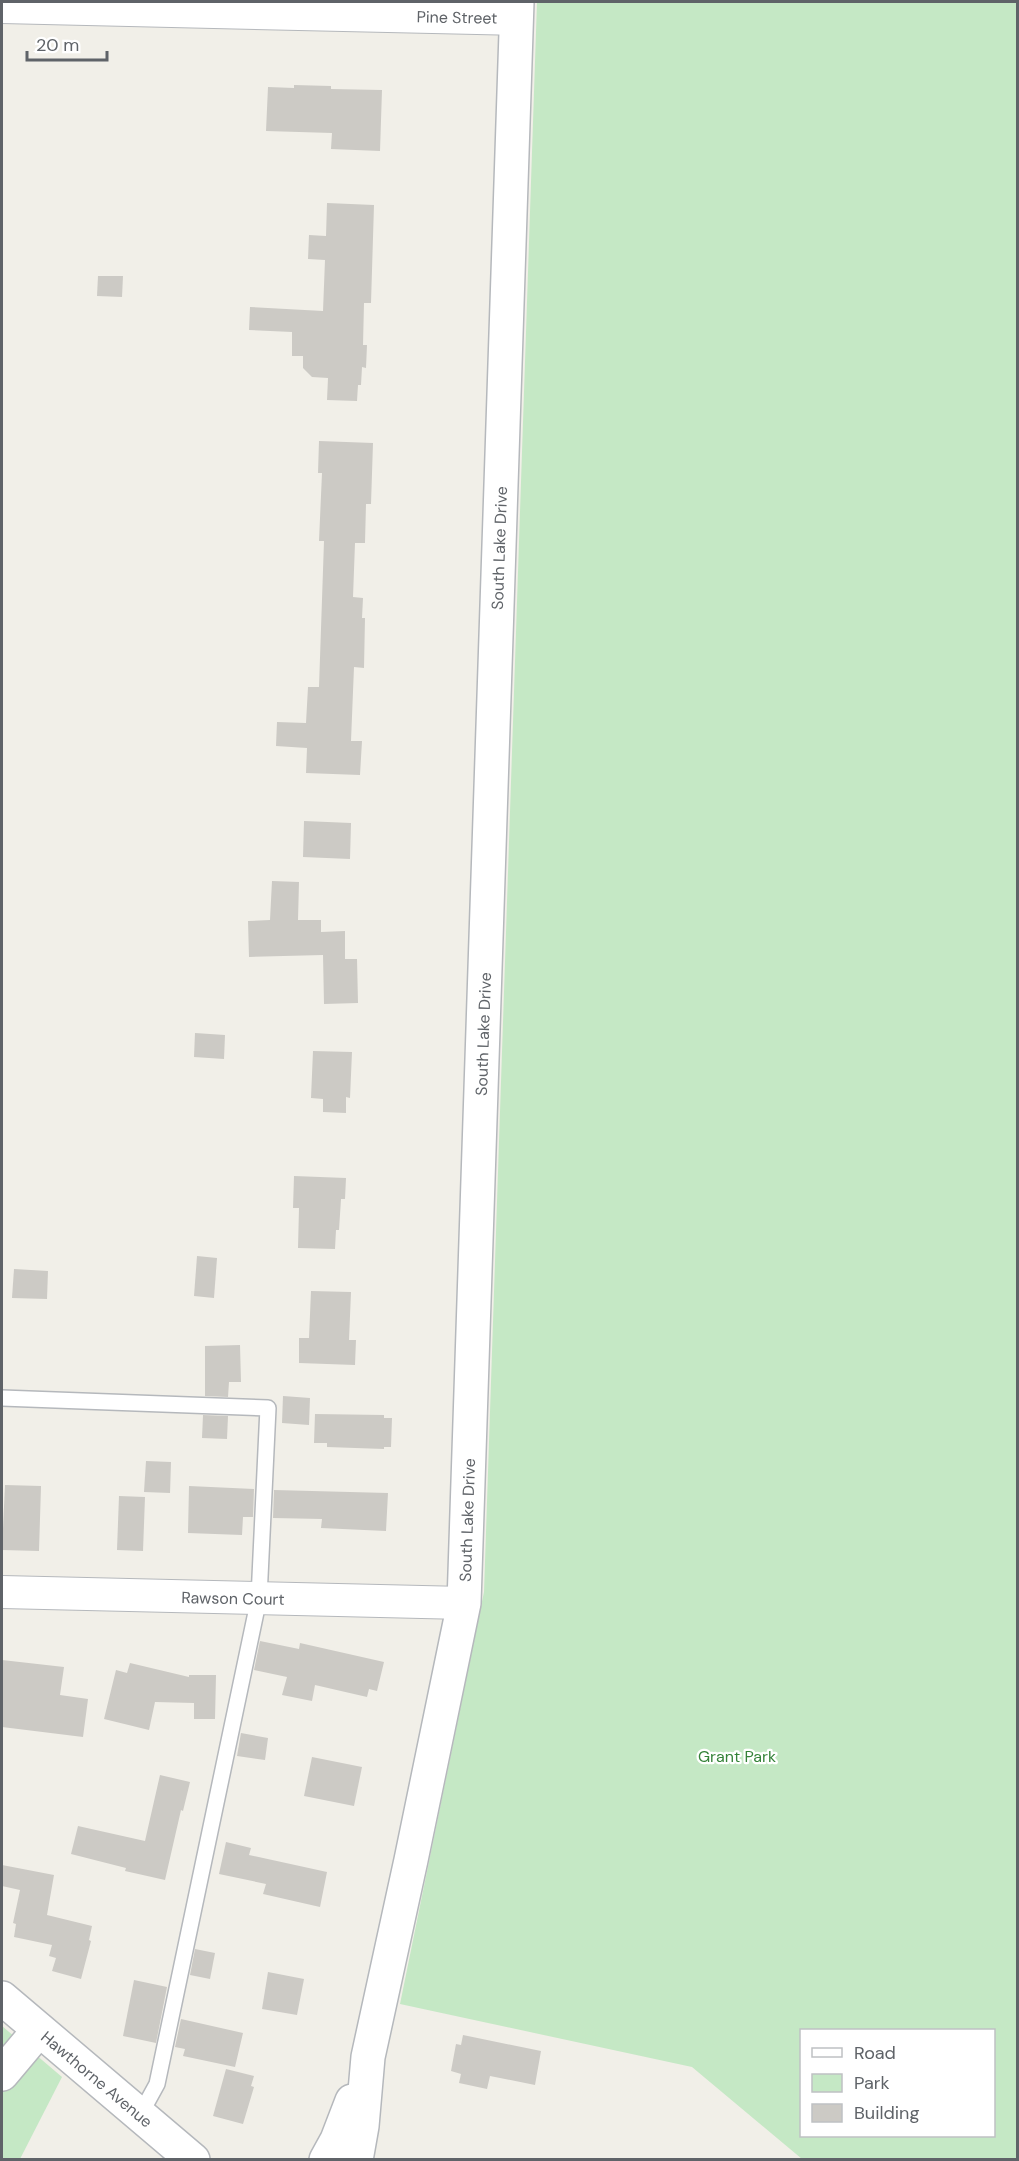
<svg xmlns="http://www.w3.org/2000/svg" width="1019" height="2161" font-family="'DM Sans',sans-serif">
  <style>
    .green { fill: #c5e8c5; fill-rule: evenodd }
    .building { fill: #cccac5 }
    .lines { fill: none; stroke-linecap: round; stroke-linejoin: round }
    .service-casing { stroke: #b5b8bc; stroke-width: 18 }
    .minor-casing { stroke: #b5b8bc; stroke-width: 34 }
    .tertiary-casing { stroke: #b5b8bc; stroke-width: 36 }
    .service { stroke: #fff; stroke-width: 15 }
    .minor { stroke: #fff; stroke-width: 32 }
    .tertiary { stroke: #fff; stroke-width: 33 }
    .labels { text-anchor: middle; stroke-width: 4.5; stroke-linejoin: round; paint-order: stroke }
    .street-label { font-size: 16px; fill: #5f6368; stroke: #fff }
    .park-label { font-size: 16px; fill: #348238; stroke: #fff }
  </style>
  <rect width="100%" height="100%" fill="#f1efe8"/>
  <g class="green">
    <path d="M 537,2 L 1017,2 L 1017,2159 L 802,2159 L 692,2067 L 400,2004 L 484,1592 ZM 802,2030 L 994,2030 L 994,2136 L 802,2136 Z"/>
    <path d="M 2,2026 L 62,2077 L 20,2159 L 2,2159 Z"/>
  </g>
  <g class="building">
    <path d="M 294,85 L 331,86 L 331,89 L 382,90 L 380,151 L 331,149 L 332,133 L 266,131 L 268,87 L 294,88 Z"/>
    <path d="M 327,203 L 374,205 L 371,303 L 364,303 L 363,345 L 367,345 L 366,368 L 362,367 L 361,385 L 358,385 L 357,401 L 327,400 L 328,378 L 312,377 L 303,368 L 303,356 L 292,356 L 292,332 L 249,330 L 250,307 L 323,311 L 325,260 L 308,259 L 309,235 L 326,236 Z"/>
    <path d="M 98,276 L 123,276 L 122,297 L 97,296 Z"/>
    <path d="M 319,441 L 373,443 L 371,504 L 366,504 L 365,543 L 355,543 L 353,597 L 363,598 L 362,618 L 365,618 L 364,668 L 354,667 L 351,741 L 362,741 L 360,775 L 306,773 L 307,748 L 276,746 L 277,722 L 306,723 L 308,687 L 319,687 L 324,541 L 319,541 L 322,473 L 318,473 Z"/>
    <path d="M 304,821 L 351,823 L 350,859 L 303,857 Z"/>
    <path d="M 272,881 L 299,882 L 298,920 L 321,920 L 321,932 L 345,931 L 345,959 L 357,959 L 358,1003 L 324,1004 L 323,955 L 249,957 L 248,921 L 270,920 Z"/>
    <path d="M 195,1033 L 225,1035 L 224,1059 L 194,1057 Z"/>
    <path d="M 313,1051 L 352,1052 L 350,1098 L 346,1097 L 346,1113 L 323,1112 L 323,1099 L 311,1098 Z"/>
    <path d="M 294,1176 L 346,1178 L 345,1199 L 341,1199 L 339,1230 L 336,1230 L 335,1249 L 298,1248 L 299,1208 L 293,1208 Z"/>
    <path d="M 197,1256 L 217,1258 L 214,1298 L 194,1296 Z"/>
    <path d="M 14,1269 L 48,1271 L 47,1299 L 12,1298 Z"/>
    <path d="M 311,1291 L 351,1292 L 349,1340 L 356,1340 L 355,1365 L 299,1363 L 299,1338 L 309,1338 Z"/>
    <path d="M 240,1345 L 241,1382 L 229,1382 L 228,1397 L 205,1396 L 205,1346 Z"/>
    <path d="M 283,1396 L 310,1398 L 309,1425 L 282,1423 Z"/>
    <path d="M 315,1414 L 384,1415 L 384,1418 L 392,1418 L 391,1447 L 384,1447 L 384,1449 L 327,1447 L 327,1443 L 314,1443 Z"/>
    <path d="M 203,1415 L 228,1416 L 227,1439 L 202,1438 Z"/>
    <path d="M 146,1461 L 171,1462 L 170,1493 L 144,1492 Z"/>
    <path d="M 5,1485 L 41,1486 L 39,1551 L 2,1550 Z"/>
    <path d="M 189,1486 L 254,1489 L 253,1517 L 243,1517 L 242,1535 L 188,1533 Z"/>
    <path d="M 274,1490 L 388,1493 L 386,1531 L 321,1528 L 322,1519 L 273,1518 Z"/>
    <path d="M 119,1496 L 145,1497 L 143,1551 L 117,1550 Z"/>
    <path d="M 260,1641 L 299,1649 L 300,1643 L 384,1662 L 377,1691 L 369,1689 L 367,1697 L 315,1685 L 312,1701 L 282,1695 L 287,1677 L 254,1670 Z"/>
    <path d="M 2,1660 L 64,1667 L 60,1695 L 88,1699 L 83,1737 L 2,1727 Z"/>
    <path d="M 130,1663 L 189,1677 L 189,1675 L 216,1675 L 215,1719 L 194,1719 L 194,1703 L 155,1702 L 149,1730 L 104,1719 L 116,1670 L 127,1673 Z"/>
    <path d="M 241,1733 L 268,1738 L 265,1760 L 237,1756 Z"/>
    <path d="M 312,1757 L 362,1767 L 354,1806 L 304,1796 Z"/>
    <path d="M 160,1775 L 190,1782 L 183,1811 L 181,1810 L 165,1880 L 125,1871 L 126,1868 L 71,1854 L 78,1826 L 145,1841 Z"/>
    <path d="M 226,1842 L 251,1848 L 249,1855 L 327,1872 L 320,1907 L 263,1894 L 266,1884 L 219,1874 Z"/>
    <path d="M 2,1865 L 54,1875 L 47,1915 L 92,1926 L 89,1940 L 91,1941 L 81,1979 L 52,1971 L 56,1958 L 49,1956 L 52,1945 L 14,1937 L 16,1924 L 13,1923 L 20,1890 L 2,1886 Z"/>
    <path d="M 195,1949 L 215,1953 L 210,1979 L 190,1975 Z"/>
    <path d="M 268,1972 L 304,1979 L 297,2015 L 262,2009 Z"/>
    <path d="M 134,1980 L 167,1987 L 156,2043 L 123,2036 Z"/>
    <path d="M 181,2019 L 243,2033 L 235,2067 L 183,2056 L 185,2049 L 175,2047 Z"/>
    <path d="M 463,2035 L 541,2051 L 535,2085 L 490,2076 L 487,2089 L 459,2083 L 461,2074 L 451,2071 L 456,2044 L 461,2045 Z"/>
    <path d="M 226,2069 L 254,2076 L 251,2086 L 254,2087 L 243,2124 L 213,2116 Z"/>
  </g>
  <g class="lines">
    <defs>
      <path id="service" d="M 2,1398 L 268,1408 L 259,1598 L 157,2084 L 140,2115"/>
      <g id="minor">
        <path d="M 2,7 L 516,19"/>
        <path d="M 2,1592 L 464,1603"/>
      </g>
      <g id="tertiary">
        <path d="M 2,1998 L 193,2160"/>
        <path d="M 2,2074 L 39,2030"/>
        <path d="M 326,2160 L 337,2140 L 352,2101"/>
        <path d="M 356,2160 L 362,2126 L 368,2057 L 411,1860 L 464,1603 L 517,2"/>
      </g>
    </defs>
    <use href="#service" class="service-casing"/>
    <use href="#minor" class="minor-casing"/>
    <use href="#tertiary" class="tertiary-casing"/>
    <use href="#service" class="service"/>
    <use href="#minor" class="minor"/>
    <use href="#tertiary" class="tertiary"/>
  </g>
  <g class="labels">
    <g class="street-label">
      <text transform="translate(457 17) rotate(1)" y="6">Pine Street</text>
      <text transform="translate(499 548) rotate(-88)" y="6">South Lake Drive</text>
      <text transform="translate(483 1034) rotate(-88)" y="6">South Lake Drive</text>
      <text transform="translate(467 1520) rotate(-88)" y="6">South Lake Drive</text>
      <text transform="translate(233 1598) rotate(1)" y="6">Rawson Court</text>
      <text transform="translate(97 2079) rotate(40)" y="6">Hawthorne Avenue</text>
    </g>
    <g class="park-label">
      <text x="737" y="1762">Grant Park</text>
    </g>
  </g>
  <rect width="1019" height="2161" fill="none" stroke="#5f6368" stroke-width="6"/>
  <rect x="800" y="2029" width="195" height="108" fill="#ffffff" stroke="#bfc1c3" stroke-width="1.5"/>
  <rect x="812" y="2048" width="30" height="9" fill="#ffffff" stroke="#bfc1c3" stroke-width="1.5"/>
  <text x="854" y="2059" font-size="18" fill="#5f6368">Road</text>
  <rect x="812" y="2074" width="30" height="18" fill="#c5e8c5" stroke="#bfc1c3" stroke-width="1.5"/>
  <text x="854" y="2089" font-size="18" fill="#5f6368">Park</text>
  <rect x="812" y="2104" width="30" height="18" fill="#cccac5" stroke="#bfc1c3" stroke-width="1.5"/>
  <text x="854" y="2119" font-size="18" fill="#5f6368">Building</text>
  <path d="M27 51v9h80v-9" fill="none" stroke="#5f6368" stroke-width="3"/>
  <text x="36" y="51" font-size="18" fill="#5f6368" stroke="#ffffff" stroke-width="4.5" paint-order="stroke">20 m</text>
</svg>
